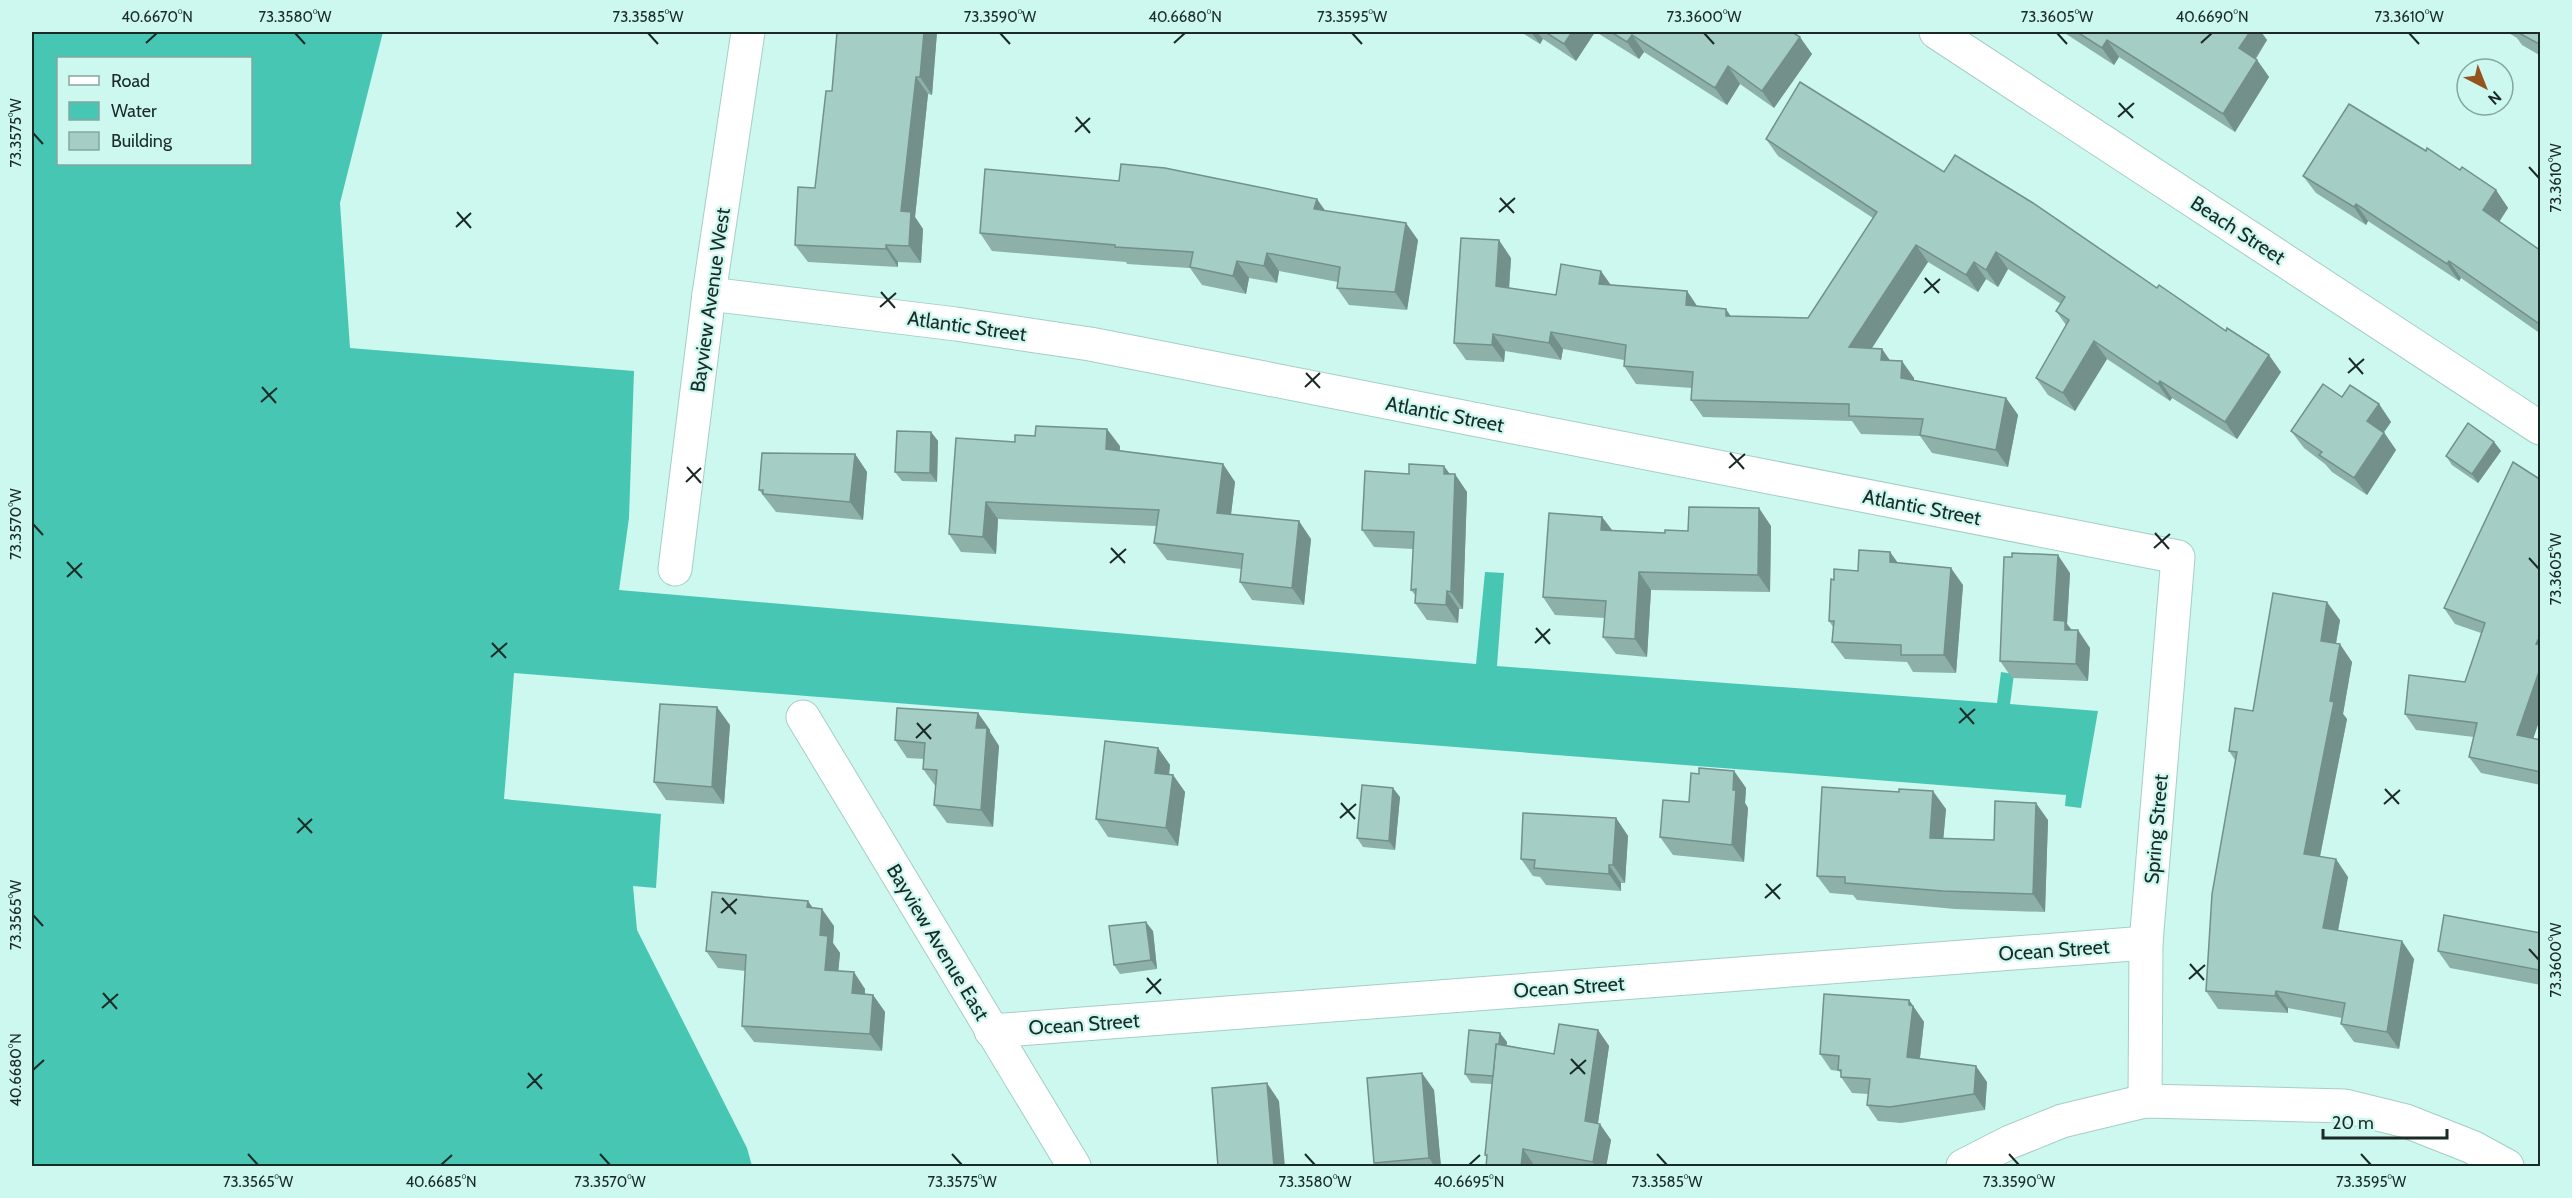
<svg xmlns="http://www.w3.org/2000/svg" width="2572" height="1198" font-family="Cabin,sans-serif">
  <style>
    .water { fill: #47c6b3; fill-rule: evenodd }
    .lines { fill: none; stroke-linecap: round; stroke-linejoin: round }
    .minor-casing { stroke: #a5cec5; stroke-width: 35 }
    .minor { stroke: #fff; stroke-width: 33 }
    .wall { fill: #8db0a9 }
    .shaded-wall { fill: #73908a }
    .building { fill: #a4cdc5; stroke: #73908a; stroke-width: 1.5 }
    .ticks { fill: none; stroke: #1a2a27; stroke-width: 2 }
    .labels { text-anchor: middle; stroke-width: 4.5; stroke-linejoin: round; paint-order: stroke }
    .street-label { font-size: 20px; fill: #1a2a27; stroke: #cdf8ef }
    .neatline { fill: none; stroke: #1a2a27; stroke-width: 2 }
    .ticks-label { font-size: 15px; text-anchor: middle; fill: #1a2a27 }
  </style>
  <rect width="100%" height="100%" fill="#cdf8ef"/>
  <path class="water" d="M 32,32 L 383,32 L 340,203 L 350,348 L 634,371 L 629,518 L 619,590 L 1476,664 L 1485,572 L 1504,573 L 1497,666 L 1997,703 L 2001,672 L 2014,674 L 2010,704 L 2098,711 L 2081,808 L 2065,806 L 2066,795 L 514,673 L 504,799 L 661,814 L 656,888 L 633,886 L 637,930 L 747,1148 L 752,1166 L 32,1166 ZM 58,58 L 250,58 L 250,164 L 58,164 Z"/>
  <g class="lines">
    <defs>
      <g id="minor">
        <path d="M 1936,32 L 2540,428"/>
        <path d="M 709,294 L 956,324 L 1090,344 L 2178,557 L 2146,943 L 2145,1101"/>
        <path d="M 675,569 L 709,294 L 748,32"/>
        <path d="M 803,717 L 1074,1166"/>
        <path d="M 991,1031 L 2146,943"/>
        <path d="M 1963,1166 L 2010,1142 L 2062,1121 L 2145,1101 L 2345,1106 L 2406,1121 L 2472,1147 L 2507,1166"/>
      </g>
    </defs>
    <use href="#minor" class="minor-casing"/>
    <use href="#minor" class="minor"/>
  </g>
  <g class="wall">
    <path d="M 937,32 L 932,95 L 928,94 L 915,217 L 923,229 L 921,263 L 898,262 L 898,267 L 808,262 L 795,245 L 815,188 L 832,91 Z"/>
    <path d="M 1521,32 L 1595,32 L 1576,61 L 1543,39 L 1540,44 Z"/>
    <path d="M 1596,32 L 1792,32 L 1812,54 L 1774,108 L 1740,84 L 1727,105 L 1644,52 L 1639,59 Z"/>
    <path d="M 2063,32 L 2261,32 L 2267,40 L 2256,59 L 2257,60 L 2269,77 L 2235,132 L 2119,57 L 2114,65 Z"/>
    <path d="M 2507,32 L 2541,32 L 2541,56 L 2522,45 L 2517,38 Z"/>
    <path d="M 1766,139 L 1944,172 L 2281,372 L 2237,439 L 2172,398 L 2170,401 L 2107,359 L 2075,411 L 2048,395 L 2036,378 L 2066,325 L 2056,311 L 2061,304 L 2008,269 L 1998,287 L 1986,279 L 1978,292 L 1928,262 L 1871,348 L 1882,349 L 1890,361 L 1914,378 L 1914,380 L 2006,398 L 2018,415 L 2008,467 L 1932,453 L 1920,436 L 1861,434 L 1852,421 L 1703,417 L 1691,400 L 1692,388 L 1636,384 L 1624,366 L 1624,360 L 1563,349 L 1561,360 L 1505,351 L 1504,362 L 1466,360 L 1454,343 L 1511,258 L 1509,288 L 1556,295 L 1611,285 L 1687,291 L 1697,306 L 1731,316 L 1808,318 L 1873,218 L 1778,156 Z"/>
    <path d="M 2426,151 L 2496,190 L 2508,208 L 2499,222 L 2541,251 L 2541,334 L 2461,278 L 2459,281 L 2368,221 L 2366,225 L 2316,193 L 2303,176 Z"/>
    <path d="M 1325,210 L 1418,240 L 1407,310 L 1349,305 L 1337,288 L 1338,282 L 1279,271 L 1277,283 L 1249,278 L 1246,294 L 1202,285 L 1190,268 L 1127,264 L 1126,262 L 992,251 L 980,233 Z"/>
    <path d="M 2342,397 L 2379,404 L 2391,422 L 2384,432 L 2396,450 L 2367,495 L 2332,472 L 2325,464 L 2304,448 L 2291,431 Z"/>
    <path d="M 931,432 L 938,441 L 937,482 L 902,481 L 895,472 Z"/>
    <path d="M 1015,442 L 1120,446 L 1119,451 L 1223,464 L 1235,482 L 1231,514 L 1311,539 L 1304,605 L 1252,600 L 1240,582 L 1241,569 L 1167,560 L 1154,543 L 1156,526 L 998,519 L 996,554 L 961,552 L 949,534 Z"/>
    <path d="M 2494,442 L 2501,451 L 2478,483 L 2452,465 L 2446,456 Z"/>
    <path d="M 855,454 L 867,472 L 863,520 L 776,512 L 759,490 Z"/>
    <path d="M 1409,474 L 1450,474 L 1467,492 L 1463,609 L 1459,609 L 1458,623 L 1427,620 L 1415,603 L 1415,595 L 1411,590 L 1413,549 L 1374,547 L 1362,530 Z"/>
    <path d="M 2541,480 L 2541,716 L 2533,738 L 2541,740 L 2541,785 L 2481,773 L 2469,757 L 2474,737 L 2416,730 L 2405,714 L 2465,682 L 2481,633 L 2455,624 L 2444,608 Z"/>
    <path d="M 1602,517 L 1612,530 L 1665,533 L 1771,526 L 1770,592 L 1651,590 L 1647,657 L 1616,654 L 1603,637 L 1605,618 L 1555,615 L 1543,597 Z"/>
    <path d="M 1890,552 L 1898,563 L 1963,585 L 1956,673 L 1913,672 L 1907,662 L 1845,659 L 1832,642 L 1833,627 L 1829,621 L 1834,580 L 1858,571 Z"/>
    <path d="M 2070,573 L 2067,624 L 2072,630 L 2090,648 L 2088,681 L 2012,678 L 2000,661 Z"/>
    <path d="M 2340,620 L 2336,644 L 2352,662 L 2343,714 L 2347,719 L 2320,857 L 2348,877 L 2338,931 L 2414,959 L 2399,1049 L 2354,1042 L 2341,1024 L 2342,1018 L 2288,1008 L 2288,1013 L 2218,1009 L 2206,991 L 2235,760 L 2229,751 L 2253,711 Z"/>
    <path d="M 978,713 L 990,730 L 990,732 L 999,746 L 993,827 L 947,823 L 934,805 L 936,787 L 923,769 L 924,759 L 907,758 L 895,740 Z"/>
    <path d="M 730,725 L 724,804 L 666,800 L 654,782 Z"/>
    <path d="M 1158,748 L 1170,765 L 1169,775 L 1173,775 L 1185,792 L 1178,846 L 1108,837 L 1096,819 Z"/>
    <path d="M 1734,771 L 1746,788 L 1745,803 L 1748,808 L 1744,862 L 1673,855 L 1660,837 L 1689,802 L 1699,774 Z"/>
    <path d="M 1899,792 L 1946,809 L 1943,838 L 1994,840 L 2048,820 L 2045,912 L 1955,909 L 1857,900 L 1853,895 L 1830,893 L 1817,876 Z"/>
    <path d="M 1400,797 L 1395,850 L 1363,847 L 1357,838 Z"/>
    <path d="M 1616,818 L 1628,836 L 1625,883 L 1621,883 L 1621,891 L 1546,885 L 1540,877 L 1533,876 L 1521,859 Z"/>
    <path d="M 812,908 L 834,926 L 833,943 L 840,953 L 838,971 L 865,989 L 865,994 L 873,995 L 885,1012 L 882,1051 L 754,1042 L 742,1026 L 746,971 L 718,968 L 706,951 Z"/>
    <path d="M 1153,931 L 1157,969 L 1120,974 L 1114,965 Z"/>
    <path d="M 2541,933 L 2541,985 L 2450,968 L 2438,951 Z"/>
    <path d="M 1909,1000 L 1924,1022 L 1920,1059 L 1987,1082 L 1985,1110 L 1901,1123 L 1878,1121 L 1867,1105 L 1868,1094 L 1852,1093 L 1841,1077 L 1841,1074 L 1839,1071 L 1831,1070 L 1820,1054 Z"/>
    <path d="M 1598,1030 L 1609,1046 L 1598,1123 L 1611,1140 L 1606,1167 L 1542,1167 L 1534,1165 L 1534,1167 L 1486,1167 L 1487,1158 L 1485,1155 L 1492,1084 L 1471,1083 L 1465,1074 L 1507,1042 L 1506,1045 L 1554,1054 Z"/>
    <path d="M 1434,1090 L 1441,1167 L 1377,1167 L 1374,1163 Z"/>
  </g>
  <g class="shaded-wall">
    <path d="M 924,32 L 937,32 L 932,95 L 920,77 Z"/>
    <path d="M 1531,32 L 1537,32 L 1543,39 L 1540,44 Z"/>
    <path d="M 1572,32 L 1595,32 L 1576,61 L 1564,44 Z"/>
    <path d="M 2250,32 L 2261,32 L 2267,40 L 2251,65 L 2239,48 Z"/>
    <path d="M 1632,35 L 1644,52 L 1639,59 L 1627,42 Z"/>
    <path d="M 1800,37 L 1812,54 L 1774,108 L 1762,91 Z"/>
    <path d="M 2107,40 L 2119,57 L 2114,65 L 2102,48 Z"/>
    <path d="M 2257,60 L 2269,77 L 2235,132 L 2223,114 Z"/>
    <path d="M 1728,66 L 1740,84 L 1727,105 L 1715,88 Z"/>
    <path d="M 916,77 L 928,94 L 915,217 L 923,229 L 921,263 L 909,246 L 901,211 Z"/>
    <path d="M 2496,190 L 2508,208 L 2495,228 L 2483,210 Z"/>
    <path d="M 1317,199 L 1329,216 L 1314,209 Z"/>
    <path d="M 2356,204 L 2368,221 L 2366,225 L 2354,207 Z"/>
    <path d="M 1406,223 L 1418,240 L 1407,310 L 1395,292 Z"/>
    <path d="M 1499,240 L 1511,258 L 1508,304 L 1496,286 Z"/>
    <path d="M 886,245 L 898,262 L 898,267 L 886,249 Z"/>
    <path d="M 1916,245 L 1928,262 L 1861,365 L 1849,347 Z"/>
    <path d="M 1996,252 L 2008,269 L 1998,287 L 1986,270 Z"/>
    <path d="M 1267,253 L 1279,271 L 1277,283 L 1264,266 Z"/>
    <path d="M 1237,261 L 1249,278 L 1246,294 L 1233,276 Z"/>
    <path d="M 2449,261 L 2461,278 L 2459,281 L 2447,264 Z"/>
    <path d="M 1974,262 L 1986,279 L 1978,292 L 1966,275 Z"/>
    <path d="M 1601,271 L 1613,288 L 1599,284 Z"/>
    <path d="M 1687,291 L 1699,309 L 1686,305 Z"/>
    <path d="M 1726,309 L 1738,327 L 1726,316 Z"/>
    <path d="M 1551,332 L 1563,349 L 1561,360 L 1549,343 Z"/>
    <path d="M 1493,334 L 1505,351 L 1504,362 L 1492,345 Z"/>
    <path d="M 2094,341 L 2107,359 L 2075,411 L 2063,393 Z"/>
    <path d="M 1882,349 L 1894,366 L 1881,360 Z"/>
    <path d="M 2269,355 L 2281,372 L 2237,439 L 2225,422 Z"/>
    <path d="M 1902,361 L 1914,378 L 1913,395 L 1901,378 Z"/>
    <path d="M 2160,381 L 2172,398 L 2170,401 L 2158,384 Z"/>
    <path d="M 2006,398 L 2018,415 L 2008,467 L 1996,450 Z"/>
    <path d="M 2379,404 L 2391,422 L 2379,439 L 2367,421 Z"/>
    <path d="M 1107,429 L 1120,446 L 1119,467 L 1106,449 Z"/>
    <path d="M 931,432 L 938,441 L 937,482 L 930,473 Z"/>
    <path d="M 2384,433 L 2396,450 L 2367,495 L 2354,478 Z"/>
    <path d="M 2494,442 L 2501,451 L 2478,483 L 2472,474 Z"/>
    <path d="M 855,454 L 867,472 L 863,520 L 850,502 Z"/>
    <path d="M 1223,464 L 1235,482 L 1229,530 L 1217,513 Z"/>
    <path d="M 1444,466 L 1455,481 L 1455,474 L 1467,492 L 1463,609 L 1451,592 Z"/>
    <path d="M 986,502 L 998,519 L 996,554 L 983,537 Z"/>
    <path d="M 1759,508 L 1771,526 L 1770,592 L 1758,575 Z"/>
    <path d="M 1602,517 L 1615,534 L 1601,530 Z"/>
    <path d="M 1299,521 L 1311,539 L 1304,605 L 1292,588 Z"/>
    <path d="M 1890,552 L 1902,569 L 1890,562 Z"/>
    <path d="M 2058,555 L 2070,573 L 2067,624 L 2077,638 L 2077,647 L 2054,620 Z"/>
    <path d="M 1951,568 L 1963,585 L 1956,673 L 1944,655 Z"/>
    <path d="M 1639,572 L 1651,590 L 1647,657 L 1635,639 Z"/>
    <path d="M 1447,591 L 1459,609 L 1458,623 L 1446,605 Z"/>
    <path d="M 2327,602 L 2340,620 L 2333,659 L 2321,641 Z"/>
    <path d="M 2078,630 L 2090,648 L 2088,681 L 2076,664 Z"/>
    <path d="M 2541,634 L 2541,650 L 2536,644 Z"/>
    <path d="M 2340,644 L 2352,662 L 2343,714 L 2347,719 L 2317,871 L 2304,854 Z"/>
    <path d="M 2541,666 L 2541,716 L 2529,751 L 2517,735 Z"/>
    <path d="M 717,707 L 730,725 L 724,804 L 712,787 Z"/>
    <path d="M 978,713 L 990,730 L 990,732 L 999,746 L 993,827 L 981,810 L 976,728 Z"/>
    <path d="M 1158,748 L 1170,765 L 1167,791 L 1155,773 Z"/>
    <path d="M 1734,771 L 1746,788 L 1745,803 L 1748,808 L 1744,862 L 1732,845 L 1733,790 Z"/>
    <path d="M 1173,775 L 1185,792 L 1178,846 L 1166,828 Z"/>
    <path d="M 1393,788 L 1400,797 L 1395,850 L 1389,841 Z"/>
    <path d="M 1933,791 L 1946,809 L 1942,855 L 1930,838 Z"/>
    <path d="M 2036,803 L 2048,820 L 2045,912 L 2033,894 Z"/>
    <path d="M 1616,818 L 1628,836 L 1625,883 L 1613,865 Z"/>
    <path d="M 2336,859 L 2348,877 L 2335,946 L 2323,928 Z"/>
    <path d="M 1609,865 L 1621,883 L 1621,891 L 1609,874 Z"/>
    <path d="M 808,901 L 820,918 L 807,907 Z"/>
    <path d="M 822,909 L 834,926 L 833,943 L 840,953 L 837,987 L 825,970 L 820,935 Z"/>
    <path d="M 1146,922 L 1153,931 L 1157,969 L 1151,960 Z"/>
    <path d="M 2402,941 L 2414,959 L 2399,1049 L 2387,1032 Z"/>
    <path d="M 854,972 L 865,989 L 864,1010 L 852,993 Z"/>
    <path d="M 2276,991 L 2288,1008 L 2288,1013 L 2275,996 Z"/>
    <path d="M 873,995 L 885,1012 L 882,1051 L 870,1034 Z"/>
    <path d="M 1909,1000 L 1924,1022 L 1918,1073 L 1907,1057 Z"/>
    <path d="M 1598,1030 L 1609,1046 L 1596,1137 L 1585,1121 Z"/>
    <path d="M 1500,1033 L 1507,1042 L 1503,1085 L 1497,1076 Z"/>
    <path d="M 1976,1066 L 1987,1082 L 1985,1110 L 1974,1094 Z"/>
    <path d="M 1422,1073 L 1434,1090 L 1441,1167 L 1435,1167 L 1429,1158 Z"/>
    <path d="M 1267,1083 L 1279,1101 L 1285,1167 L 1274,1167 Z"/>
    <path d="M 1600,1124 L 1611,1140 L 1606,1167 L 1596,1167 L 1593,1162 Z"/>
    <path d="M 1523,1149 L 1534,1165 L 1534,1167 L 1521,1167 Z"/>
  </g>
  <g class="building">
    <path d="M 837,32 L 924,32 L 920,77 L 916,77 L 901,211 L 911,212 L 909,246 L 886,245 L 886,249 L 795,245 L 798,187 L 815,188 L 826,91 L 832,91 Z"/>
    <path d="M 1545,32 L 1572,32 L 1564,44 Z"/>
    <path d="M 1611,32 L 1792,32 L 1800,37 L 1762,91 L 1728,66 L 1715,88 L 1632,35 L 1627,42 Z"/>
    <path d="M 2077,32 L 2250,32 L 2239,48 L 2257,60 L 2223,114 L 2107,40 L 2102,48 Z"/>
    <path d="M 2517,32 L 2541,32 L 2541,45 Z"/>
    <path d="M 1800,82 L 1944,172 L 1955,155 L 2033,203 L 2157,288 L 2159,285 L 2226,331 L 2227,328 L 2269,355 L 2225,422 L 2160,381 L 2158,384 L 2094,341 L 2063,393 L 2036,378 L 2069,320 L 2056,311 L 2065,297 L 1996,252 L 1986,270 L 1974,262 L 1966,275 L 1916,245 L 1849,347 L 1882,349 L 1881,360 L 1902,361 L 1901,378 L 2006,398 L 1996,450 L 1920,435 L 1923,419 L 1849,416 L 1849,404 L 1691,400 L 1693,372 L 1624,366 L 1626,345 L 1551,332 L 1549,343 L 1493,334 L 1492,345 L 1454,343 L 1461,238 L 1499,240 L 1496,286 L 1556,295 L 1561,264 L 1601,271 L 1599,284 L 1687,291 L 1686,305 L 1726,309 L 1726,316 L 1808,318 L 1877,212 L 1766,139 Z"/>
    <path d="M 2349,104 L 2426,151 L 2427,148 L 2460,170 L 2462,167 L 2496,190 L 2483,210 L 2541,251 L 2541,325 L 2449,261 L 2447,264 L 2356,204 L 2354,207 L 2303,176 Z"/>
    <path d="M 1121,164 L 1165,168 L 1317,199 L 1314,209 L 1406,223 L 1395,292 L 1337,288 L 1340,267 L 1267,253 L 1264,266 L 1237,261 L 1233,276 L 1190,267 L 1193,252 L 1115,247 L 1115,245 L 980,233 L 985,169 L 1119,181 Z"/>
    <path d="M 2323,384 L 2342,397 L 2350,385 L 2379,404 L 2367,421 L 2384,433 L 2354,478 L 2319,455 L 2322,452 L 2291,431 Z"/>
    <path d="M 2468,423 L 2494,442 L 2472,474 L 2446,456 Z"/>
    <path d="M 1036,426 L 1107,429 L 1106,449 L 1223,464 L 1217,513 L 1299,521 L 1292,588 L 1240,582 L 1243,554 L 1154,543 L 1159,510 L 986,502 L 983,537 L 949,534 L 956,438 L 1015,442 L 1015,435 L 1035,436 Z"/>
    <path d="M 897,431 L 931,432 L 930,473 L 895,472 Z"/>
    <path d="M 762,453 L 855,454 L 850,502 L 763,494 L 763,490 L 759,490 Z"/>
    <path d="M 2513,462 L 2541,480 L 2541,634 L 2536,644 L 2541,645 L 2541,666 L 2517,735 L 2541,740 L 2541,772 L 2469,757 L 2477,723 L 2405,714 L 2409,675 L 2465,682 L 2485,623 L 2444,608 Z"/>
    <path d="M 1409,464 L 1444,466 L 1444,474 L 1455,474 L 1451,592 L 1447,591 L 1446,605 L 1415,603 L 1416,589 L 1411,590 L 1414,532 L 1362,530 L 1365,471 L 1409,474 Z"/>
    <path d="M 1689,507 L 1759,508 L 1758,575 L 1639,572 L 1635,639 L 1603,637 L 1606,601 L 1543,597 L 1549,513 L 1602,517 L 1601,530 L 1665,533 L 1665,530 L 1688,531 Z"/>
    <path d="M 1859,550 L 1890,552 L 1890,562 L 1951,568 L 1944,655 L 1901,655 L 1901,645 L 1832,642 L 1834,621 L 1829,621 L 1831,579 L 1834,580 L 1834,569 L 1858,571 Z"/>
    <path d="M 2012,553 L 2058,555 L 2054,620 L 2065,621 L 2065,630 L 2078,630 L 2076,664 L 2000,661 L 2004,557 L 2012,557 Z"/>
    <path d="M 2273,593 L 2327,602 L 2321,641 L 2340,644 L 2330,701 L 2334,702 L 2304,854 L 2336,859 L 2323,928 L 2402,941 L 2387,1032 L 2341,1024 L 2345,1003 L 2276,991 L 2275,996 L 2206,991 L 2212,894 L 2237,752 L 2229,751 L 2235,708 L 2253,711 Z"/>
    <path d="M 660,704 L 717,707 L 712,787 L 654,782 Z"/>
    <path d="M 897,708 L 978,713 L 976,728 L 987,728 L 981,810 L 934,805 L 937,770 L 923,769 L 925,743 L 895,740 Z"/>
    <path d="M 1105,741 L 1158,748 L 1155,773 L 1173,775 L 1166,828 L 1096,819 Z"/>
    <path d="M 1699,768 L 1734,771 L 1733,790 L 1736,790 L 1732,845 L 1660,837 L 1663,800 L 1689,802 L 1691,773 L 1699,774 Z"/>
    <path d="M 1362,785 L 1393,788 L 1389,841 L 1357,838 Z"/>
    <path d="M 1822,787 L 1899,792 L 1899,789 L 1933,791 L 1930,838 L 1994,840 L 1995,801 L 2036,803 L 2033,894 L 1943,891 L 1845,883 L 1845,877 L 1817,876 Z"/>
    <path d="M 1523,813 L 1616,818 L 1613,865 L 1609,865 L 1609,874 L 1534,868 L 1535,860 L 1521,859 Z"/>
    <path d="M 712,892 L 808,901 L 807,907 L 822,909 L 820,935 L 828,936 L 825,970 L 854,972 L 852,993 L 873,995 L 870,1034 L 742,1026 L 746,955 L 706,951 Z"/>
    <path d="M 2444,915 L 2541,933 L 2541,960 L 2539,970 L 2438,951 Z"/>
    <path d="M 1146,922 L 1151,960 L 1114,965 L 1109,926 Z"/>
    <path d="M 1824,994 L 1909,1000 L 1909,1005 L 1913,1006 L 1907,1057 L 1976,1066 L 1974,1094 L 1890,1107 L 1867,1105 L 1870,1079 L 1841,1077 L 1841,1070 L 1838,1070 L 1839,1056 L 1820,1054 Z"/>
    <path d="M 1559,1024 L 1598,1030 L 1585,1121 L 1600,1124 L 1593,1162 L 1523,1149 L 1521,1167 L 1486,1167 L 1487,1155 L 1485,1155 L 1496,1044 L 1554,1054 Z"/>
    <path d="M 1469,1030 L 1500,1033 L 1499,1044 L 1496,1044 L 1493,1076 L 1465,1074 Z"/>
    <path d="M 1422,1073 L 1429,1158 L 1374,1163 L 1367,1078 Z"/>
    <path d="M 1267,1083 L 1274,1167 L 1218,1167 L 1212,1088 Z"/>
  </g>
  <path class="ticks" d="M 295,33 L 305,44M 648,33 L 658,44M 1000,33 L 1010,44M 1352,33 L 1362,44M 1704,33 L 1714,44M 2057,33 L 2067,44M 2409,33 L 2419,44M 146,43 L 157,33M 1174,43 L 1185,33M 2201,43 L 2212,33M 2119,103 L 2133,118M 1076,117 L 1090,133M 2118,117 L 2134,103M 1075,132 L 1090,118M 33,133 L 43,144M 2529,167 L 2539,178M 1500,198 L 1514,213M 457,212 L 471,228M 1499,212 L 1515,198M 456,227 L 471,213M 1925,278 L 1939,293M 881,292 L 895,308M 1924,293 L 1940,279M 880,307 L 896,293M 2349,358 L 2363,374M 1306,373 L 1320,388M 2348,373 L 2364,359M 262,387 L 276,403M 1305,387 L 1320,373M 261,402 L 277,388M 1730,453 L 1744,469M 687,467 L 701,483M 1729,468 L 1745,454M 686,482 L 701,468M 33,524 L 43,535M 2155,533 L 2169,549M 1111,548 L 1125,563M 2154,548 L 2170,534M 2529,558 L 2539,569M 67,562 L 82,578M 1110,563 L 1126,549M 67,577 L 82,563M 1536,628 L 1550,644M 492,643 L 506,658M 1535,643 L 1550,629M 491,657 L 507,643M 1960,708 L 1974,724M 917,723 L 931,739M 1959,723 L 1975,709M 916,738 L 931,724M 2385,789 L 2399,804M 1341,803 L 1355,819M 2384,804 L 2400,790M 298,818 L 312,833M 1340,818 L 1356,804M 297,833 L 312,819M 1766,884 L 1780,899M 722,898 L 736,914M 1765,898 L 1781,884M 721,913 L 737,899M 33,915 L 43,926M 2529,949 L 2539,960M 2190,964 L 2204,980M 1147,978 L 1161,994M 2189,979 L 2205,965M 103,993 L 117,1009M 1146,993 L 1161,979M 102,1008 L 118,994M 1571,1059 L 1585,1074M 33,1070 L 44,1060M 528,1073 L 542,1089M 1570,1074 L 1586,1060M 527,1088 L 542,1074M 248,1154 L 258,1165M 600,1154 L 610,1165M 952,1154 L 962,1165M 1305,1154 L 1315,1165M 1657,1154 L 1667,1165M 2009,1154 L 2019,1165M 2361,1154 L 2371,1165M 441,1165 L 452,1155M 1469,1165 L 1480,1155"/>
  <g class="labels">
    <g class="street-label">
      <text transform="translate(2238 230) rotate(33)" y="7">Beach Street</text>
      <text transform="translate(710 300) rotate(-82)" y="7">Bayview Avenue West</text>
      <text transform="translate(967 326) rotate(8)" y="7">Atlantic Street</text>
      <text transform="translate(1445 414) rotate(11)" y="7">Atlantic Street</text>
      <text transform="translate(1922 507) rotate(11)" y="7">Atlantic Street</text>
      <text transform="translate(2156 829) rotate(-85)" y="7">Spring Street</text>
      <text transform="translate(938 942) rotate(59)" y="7">Bayview Avenue East</text>
      <text transform="translate(2054 950) rotate(-4)" y="7">Ocean Street</text>
      <text transform="translate(1569 987) rotate(-4)" y="7">Ocean Street</text>
      <text transform="translate(1084 1024) rotate(-4)" y="7">Ocean Street</text>
    </g>
  </g>
  <rect width="2572" height="1198" fill="none" stroke="#cdf8ef" stroke-width="66"/>
  <rect x="57" y="57" width="195" height="108" fill="#cdf8ef" stroke="#85a69f" stroke-width="1.5"/>
  <rect x="69" y="76" width="30" height="9" fill="#ffffff" stroke="#85a69f" stroke-width="1.5"/>
  <text x="111" y="87" font-size="18" fill="#1a2a27">Road</text>
  <rect x="69" y="102" width="30" height="18" fill="#47c6b3" stroke="#85a69f" stroke-width="1.5"/>
  <text x="111" y="117" font-size="18" fill="#1a2a27">Water</text>
  <rect x="69" y="132" width="30" height="18" fill="#a4cdc5" stroke="#85a69f" stroke-width="1.5"/>
  <text x="111" y="147" font-size="18" fill="#1a2a27">Building</text>
  <g transform="translate(2485 87) rotate(138)"><circle r="28" fill="#cdf8ef" stroke="#85a69f" stroke-width="1.5"/>
  <path d="M0-4.5L10 22L0 15L-10 22Z" fill="#95541e"/>
  <text y="-9" font-size="16" font-weight="bold" text-anchor="middle" fill="#1a2a27">N</text>
  </g>
  <path d="M2323 1129v9h124v-9" fill="none" stroke="#1a2a27" stroke-width="3"/>
  <text x="2332" y="1129" font-size="18" fill="#1a2a27" stroke="#cdf8ef" stroke-width="4.5" paint-order="stroke">20 m</text>
  <rect x="33" y="33" width="2506" height="1132" class="neatline"/>
  <g class="ticks-label">
    <text x="157" y="22">40.6670°N</text>
    <text x="295" y="22">73.3580°W</text>
    <text x="648" y="22">73.3585°W</text>
    <text x="1000" y="22">73.3590°W</text>
    <text x="1185" y="22">40.6680°N</text>
    <text x="1352" y="22">73.3595°W</text>
    <text x="1704" y="22">73.3600°W</text>
    <text x="2057" y="22">73.3605°W</text>
    <text x="2212" y="22">40.6690°N</text>
    <text x="2409" y="22">73.3610°W</text>
    <text transform="translate(16 133) rotate(-90)" y="5">73.3575°W</text>
    <text transform="translate(2556 178) rotate(-90)" y="5">73.3610°W</text>
    <text transform="translate(16 524) rotate(-90)" y="5">73.3570°W</text>
    <text transform="translate(2556 569) rotate(-90)" y="5">73.3605°W</text>
    <text transform="translate(16 915) rotate(-90)" y="5">73.3565°W</text>
    <text transform="translate(2556 960) rotate(-90)" y="5">73.3600°W</text>
    <text transform="translate(16 1070) rotate(-90)" y="5">40.6680°N</text>
    <text x="258" y="1187">73.3565°W</text>
    <text x="441" y="1187">40.6685°N</text>
    <text x="610" y="1187">73.3570°W</text>
    <text x="962" y="1187">73.3575°W</text>
    <text x="1315" y="1187">73.3580°W</text>
    <text x="1469" y="1187">40.6695°N</text>
    <text x="1667" y="1187">73.3585°W</text>
    <text x="2019" y="1187">73.3590°W</text>
    <text x="2371" y="1187">73.3595°W</text>
  </g>
</svg>
